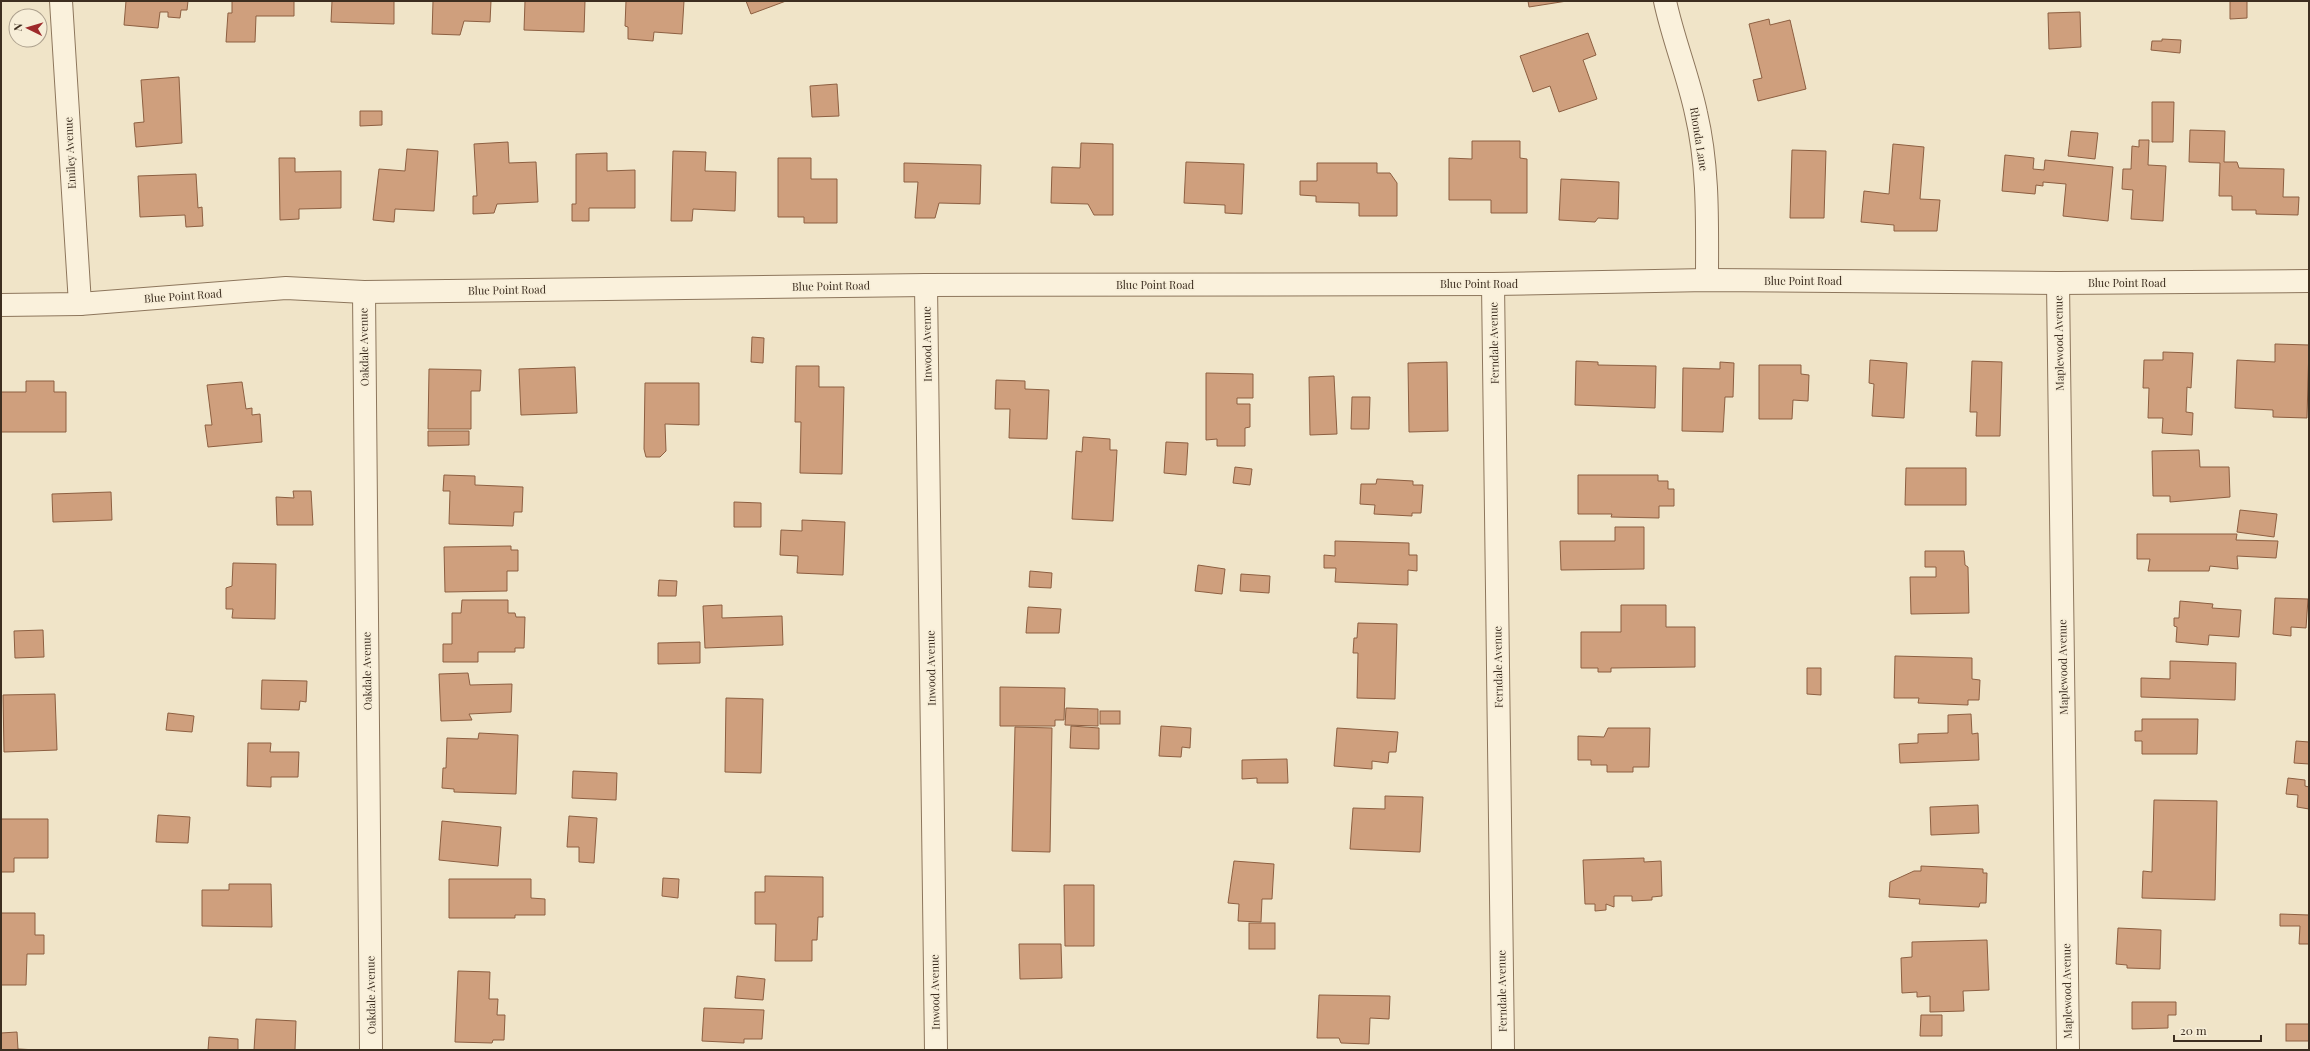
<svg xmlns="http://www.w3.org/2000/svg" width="2310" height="1051" font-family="'Playfair Display',serif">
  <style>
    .building { fill: #cf9f7d; stroke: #8d5f41 }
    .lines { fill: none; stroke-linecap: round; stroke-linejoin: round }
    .minor-casing { stroke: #8d765c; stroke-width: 24 }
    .tertiary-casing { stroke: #8d765c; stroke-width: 24 }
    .minor { stroke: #faf1dc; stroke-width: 22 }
    .tertiary { stroke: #faf1dc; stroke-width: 22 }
    .labels { text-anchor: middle; stroke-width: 3; stroke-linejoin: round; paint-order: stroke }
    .street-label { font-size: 11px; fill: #3d2e20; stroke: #f7eed8 }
  </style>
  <rect width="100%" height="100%" fill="#f0e4c8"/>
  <g class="building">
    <path d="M 126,1 L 188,1 L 187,10 L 181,10 L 180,18 L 168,17 L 168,12 L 160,12 L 158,28 L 124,25 Z"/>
    <path d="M 232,1 L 294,1 L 294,16 L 256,16 L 255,42 L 226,42 L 228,13 L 232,13 Z"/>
    <path d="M 332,1 L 394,1 L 394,24 L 331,22 Z"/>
    <path d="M 433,1 L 491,1 L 490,22 L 464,21 L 460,35 L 432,34 Z"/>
    <path d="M 525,1 L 585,1 L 584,32 L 524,30 Z"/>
    <path d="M 626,1 L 684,1 L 682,34 L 654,32 L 653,41 L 628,39 L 628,27 L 625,26 Z"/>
    <path d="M 746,1 L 786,1 L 751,14 Z"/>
    <path d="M 1528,1 L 1567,1 L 1529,7 Z"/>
    <path d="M 2230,1 L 2247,1 L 2247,18 L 2230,19 Z"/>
    <path d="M 2080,12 L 2081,47 L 2049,49 L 2048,13 Z"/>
    <path d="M 1769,19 L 1770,25 L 1790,20 L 1806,89 L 1758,101 L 1753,80 L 1762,78 L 1749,24 Z"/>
    <path d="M 1588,33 L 1596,55 L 1583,60 L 1597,99 L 1559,112 L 1550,86 L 1533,92 L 1520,56 Z"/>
    <path d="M 2162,39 L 2181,40 L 2180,53 L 2151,50 L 2152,41 L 2162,41 Z"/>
    <path d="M 179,77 L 182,143 L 136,147 L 134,123 L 144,122 L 141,80 Z"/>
    <path d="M 837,84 L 839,116 L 812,117 L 810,86 Z"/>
    <path d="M 2152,102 L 2174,102 L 2173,142 L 2152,142 Z"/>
    <path d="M 360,111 L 382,111 L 382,125 L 360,126 Z"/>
    <path d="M 2190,130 L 2225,131 L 2224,162 L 2237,162 L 2239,168 L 2284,169 L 2283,197 L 2299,197 L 2298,215 L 2256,214 L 2256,210 L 2232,210 L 2232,196 L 2219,196 L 2220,163 L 2189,162 Z"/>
    <path d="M 2071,131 L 2098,133 L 2095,159 L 2068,156 Z"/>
    <path d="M 2139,140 L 2149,140 L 2148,165 L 2166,166 L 2163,221 L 2131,219 L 2133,190 L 2122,189 L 2123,169 L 2131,169 L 2132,146 L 2139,147 Z"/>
    <path d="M 1472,141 L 1520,141 L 1520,158 L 1527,159 L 1527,213 L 1491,213 L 1491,200 L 1449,200 L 1449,158 L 1472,159 Z"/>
    <path d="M 508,142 L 509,163 L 536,162 L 538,202 L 497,204 L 494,213 L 473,214 L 473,196 L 477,196 L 474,144 Z"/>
    <path d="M 1081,143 L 1113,144 L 1113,215 L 1094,215 L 1088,204 L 1051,203 L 1052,167 L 1080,168 Z"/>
    <path d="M 1893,144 L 1924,147 L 1920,199 L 1940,200 L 1937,231 L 1894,231 L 1894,225 L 1861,222 L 1864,191 L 1889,194 Z"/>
    <path d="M 407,149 L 438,151 L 434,211 L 395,209 L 394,222 L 373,220 L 379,169 L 405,171 Z"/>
    <path d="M 1792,150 L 1826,151 L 1824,218 L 1790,218 Z"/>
    <path d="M 673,151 L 706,152 L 705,171 L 736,172 L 735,211 L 693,209 L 692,221 L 671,221 Z"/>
    <path d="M 607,153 L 607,171 L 635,170 L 635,208 L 589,208 L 589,221 L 572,221 L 572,204 L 576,204 L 576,154 Z"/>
    <path d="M 2005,155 L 2034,158 L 2033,169 L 2044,170 L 2045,160 L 2113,167 L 2108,221 L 2063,216 L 2066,184 L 2043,182 L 2043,186 L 2036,185 L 2035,194 L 2002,191 Z"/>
    <path d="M 279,158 L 295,158 L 295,172 L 341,171 L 341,208 L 299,209 L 299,219 L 280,220 Z"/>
    <path d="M 778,158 L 811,158 L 811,179 L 837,179 L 837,223 L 804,223 L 804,217 L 778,217 Z"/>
    <path d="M 1186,162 L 1244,164 L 1242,214 L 1225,213 L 1225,205 L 1184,203 Z"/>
    <path d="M 904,163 L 981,165 L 980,204 L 939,203 L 935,218 L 915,218 L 918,182 L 904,182 Z"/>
    <path d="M 1317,163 L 1377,163 L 1377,173 L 1390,173 L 1397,183 L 1397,216 L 1359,216 L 1359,203 L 1316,202 L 1316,196 L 1300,195 L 1300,181 L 1317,181 Z"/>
    <path d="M 196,174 L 198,208 L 202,207 L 203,226 L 186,227 L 185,215 L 140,217 L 138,176 Z"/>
    <path d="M 1561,179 L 1619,182 L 1618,219 L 1598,218 L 1595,222 L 1559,220 Z"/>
    <path d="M 752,337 L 764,338 L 763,363 L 751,362 Z"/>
    <path d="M 2275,344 L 2309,345 L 2307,418 L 2273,417 L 2273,410 L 2235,408 L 2237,360 L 2275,362 Z"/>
    <path d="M 2163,352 L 2193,353 L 2191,388 L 2187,387 L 2186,412 L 2193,413 L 2192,435 L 2162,433 L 2163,418 L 2148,418 L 2149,388 L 2143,388 L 2144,360 L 2163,360 Z"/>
    <path d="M 1870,360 L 1907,363 L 1904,418 L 1872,416 L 1874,384 L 1869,383 Z"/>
    <path d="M 1576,361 L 1598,362 L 1598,365 L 1656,366 L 1655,408 L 1575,405 Z"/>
    <path d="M 1972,361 L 2002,362 L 2000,436 L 1976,436 L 1977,412 L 1970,412 Z"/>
    <path d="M 1447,362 L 1448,431 L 1409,432 L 1408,363 Z"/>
    <path d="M 1720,362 L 1734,363 L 1733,397 L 1725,397 L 1723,432 L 1682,431 L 1683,368 L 1720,369 Z"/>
    <path d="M 1759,365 L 1801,365 L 1801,374 L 1809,375 L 1808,401 L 1793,400 L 1792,419 L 1759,419 Z"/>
    <path d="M 796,366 L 819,366 L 819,387 L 844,387 L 842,474 L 800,473 L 801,422 L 795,422 Z"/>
    <path d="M 575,367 L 577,413 L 521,415 L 519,369 Z"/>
    <path d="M 429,369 L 481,370 L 480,391 L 471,391 L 471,429 L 428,429 Z"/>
    <path d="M 1206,373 L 1253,374 L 1253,398 L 1237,398 L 1237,404 L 1250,404 L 1250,427 L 1245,428 L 1245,446 L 1217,446 L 1217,439 L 1206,440 Z"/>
    <path d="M 1334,376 L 1337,434 L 1310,435 L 1309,377 Z"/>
    <path d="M 996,380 L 1025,381 L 1025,389 L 1049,390 L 1047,439 L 1009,438 L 1010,409 L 995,409 Z"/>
    <path d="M 26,381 L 54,381 L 54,392 L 66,392 L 66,432 L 1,432 L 1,392 L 26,392 Z"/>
    <path d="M 242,382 L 246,409 L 252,408 L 252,415 L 260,414 L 262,442 L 208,447 L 205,425 L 212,425 L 207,385 Z"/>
    <path d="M 645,383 L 699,383 L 699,425 L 665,424 L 666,451 L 660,457 L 646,457 L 644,449 Z"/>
    <path d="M 1352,397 L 1370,397 L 1369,429 L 1351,429 Z"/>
    <path d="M 428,431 L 469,431 L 469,445 L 428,446 Z"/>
    <path d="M 1083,437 L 1110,439 L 1110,450 L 1117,450 L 1113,521 L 1072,519 L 1076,451 L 1082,452 Z"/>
    <path d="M 1166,442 L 1188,443 L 1186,475 L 1164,473 Z"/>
    <path d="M 2199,450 L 2200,467 L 2229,467 L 2230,497 L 2170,502 L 2170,496 L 2153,496 L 2152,451 Z"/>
    <path d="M 1235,467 L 1252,469 L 1250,485 L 1233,483 Z"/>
    <path d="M 1906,468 L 1966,468 L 1966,505 L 1905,505 Z"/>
    <path d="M 444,475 L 475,476 L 475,485 L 523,487 L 522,512 L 514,512 L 513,526 L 449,524 L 450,491 L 443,491 Z"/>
    <path d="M 1578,475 L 1658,475 L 1658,481 L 1668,481 L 1668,489 L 1674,489 L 1674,506 L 1659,506 L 1659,518 L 1611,517 L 1612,514 L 1578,514 Z"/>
    <path d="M 1377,479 L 1413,481 L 1413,485 L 1423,485 L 1421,513 L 1412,513 L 1412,516 L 1374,514 L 1375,505 L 1360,504 L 1361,484 L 1376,484 Z"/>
    <path d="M 293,491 L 311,491 L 313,525 L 277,525 L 276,497 L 294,498 Z"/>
    <path d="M 111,492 L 112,520 L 53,522 L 52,494 Z"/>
    <path d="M 734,502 L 761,503 L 761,527 L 734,527 Z"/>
    <path d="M 2240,510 L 2277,514 L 2274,537 L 2237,532 Z"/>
    <path d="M 802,520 L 845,522 L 843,575 L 797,573 L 798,556 L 780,555 L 781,530 L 802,531 Z"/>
    <path d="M 1615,527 L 1644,527 L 1644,569 L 1561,570 L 1560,541 L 1615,541 Z"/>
    <path d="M 2137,534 L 2237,534 L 2236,540 L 2278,541 L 2276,558 L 2237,556 L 2238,569 L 2210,566 L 2209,571 L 2148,571 L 2150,559 L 2137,559 Z"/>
    <path d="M 1335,541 L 1409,543 L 1409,555 L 1417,555 L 1417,571 L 1408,570 L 1408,585 L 1335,582 L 1336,568 L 1324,568 L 1324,555 L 1335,556 Z"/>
    <path d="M 511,546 L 511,550 L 518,550 L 518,571 L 507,571 L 507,591 L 445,592 L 444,547 Z"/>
    <path d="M 1925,551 L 1964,551 L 1965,565 L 1968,567 L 1969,613 L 1911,614 L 1910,577 L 1936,577 L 1936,567 L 1925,567 Z"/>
    <path d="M 233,563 L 276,564 L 275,619 L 232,618 L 233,609 L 226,609 L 226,588 L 232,586 Z"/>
    <path d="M 1198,565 L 1225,569 L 1222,594 L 1195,591 Z"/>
    <path d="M 1030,571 L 1052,573 L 1051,588 L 1029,587 Z"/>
    <path d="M 1241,574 L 1270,576 L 1269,593 L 1240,591 Z"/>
    <path d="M 659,580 L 677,581 L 676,596 L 658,596 Z"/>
    <path d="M 2275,598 L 2308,599 L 2306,628 L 2291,627 L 2291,636 L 2273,634 Z"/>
    <path d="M 462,600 L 508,600 L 508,613 L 515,613 L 516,617 L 525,617 L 524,648 L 515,648 L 515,652 L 478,652 L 478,662 L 443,662 L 443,644 L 452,644 L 452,613 L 461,613 Z"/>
    <path d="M 2180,601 L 2213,604 L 2212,608 L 2241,610 L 2239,637 L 2209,635 L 2208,645 L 2176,642 L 2177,627 L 2174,626 L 2174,618 L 2179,618 Z"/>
    <path d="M 722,605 L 722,618 L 782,616 L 783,645 L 705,648 L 703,606 Z"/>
    <path d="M 1621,605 L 1666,605 L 1666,627 L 1695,627 L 1695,667 L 1611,668 L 1611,672 L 1598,672 L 1598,668 L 1581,668 L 1581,632 L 1621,632 Z"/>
    <path d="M 1028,607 L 1061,609 L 1059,633 L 1026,633 Z"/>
    <path d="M 1358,623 L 1397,624 L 1395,699 L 1357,698 L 1358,653 L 1353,653 L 1354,638 L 1357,638 Z"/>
    <path d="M 43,630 L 44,657 L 15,658 L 14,631 Z"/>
    <path d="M 700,642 L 700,663 L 658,664 L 658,643 Z"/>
    <path d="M 1895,656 L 1972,658 L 1972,679 L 1980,680 L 1979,700 L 1968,700 L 1968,705 L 1918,703 L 1919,698 L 1894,698 Z"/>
    <path d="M 2170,661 L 2236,663 L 2235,700 L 2141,697 L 2141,678 L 2170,679 Z"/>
    <path d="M 1807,668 L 1821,668 L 1821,695 L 1807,694 Z"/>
    <path d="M 468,673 L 470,685 L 512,684 L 511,712 L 469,714 L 472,720 L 441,721 L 439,674 Z"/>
    <path d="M 262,680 L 307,681 L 306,702 L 300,701 L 299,710 L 261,709 Z"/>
    <path d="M 1000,687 L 1065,688 L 1064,720 L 1055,720 L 1055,726 L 1000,726 Z"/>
    <path d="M 55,694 L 57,750 L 4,752 L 3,695 Z"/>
    <path d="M 726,698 L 763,699 L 761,773 L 725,772 Z"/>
    <path d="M 1066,708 L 1098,709 L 1098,726 L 1065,725 Z"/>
    <rect x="1100" y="711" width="20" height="13"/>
    <path d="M 168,713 L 194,716 L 192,732 L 166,730 Z"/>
    <path d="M 1971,714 L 1972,734 L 1978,733 L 1979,760 L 1900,763 L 1899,744 L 1918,743 L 1918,734 L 1948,733 L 1948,715 Z"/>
    <path d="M 2142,719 L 2198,719 L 2197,754 L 2142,754 L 2142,741 L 2135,741 L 2135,731 L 2142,731 Z"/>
    <path d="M 1071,726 L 1099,728 L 1099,749 L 1070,748 Z"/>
    <path d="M 1161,726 L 1191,728 L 1190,748 L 1182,747 L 1181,757 L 1159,756 Z"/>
    <path d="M 1015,727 L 1052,728 L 1050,852 L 1012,851 Z"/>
    <path d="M 1337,728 L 1398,732 L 1396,752 L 1389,752 L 1388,763 L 1372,761 L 1372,769 L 1334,766 Z"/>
    <path d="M 1608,728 L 1650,728 L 1649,767 L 1633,767 L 1633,772 L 1607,772 L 1607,765 L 1591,765 L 1591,760 L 1578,760 L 1578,736 L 1604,737 Z"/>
    <path d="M 479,733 L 518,735 L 516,794 L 454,792 L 454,789 L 442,788 L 443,768 L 446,768 L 447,738 L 478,739 Z"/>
    <path d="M 2296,741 L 2309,742 L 2309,764 L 2294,763 Z"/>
    <path d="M 248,743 L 271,743 L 270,752 L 299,752 L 298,777 L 271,777 L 271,787 L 247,786 Z"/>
    <path d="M 1287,759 L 1288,783 L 1257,783 L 1257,778 L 1242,779 L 1242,760 Z"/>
    <path d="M 573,771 L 617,773 L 616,800 L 572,798 Z"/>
    <path d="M 2288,778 L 2305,780 L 2305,786 L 2309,787 L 2309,809 L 2297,807 L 2298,795 L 2286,794 Z"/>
    <path d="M 1385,796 L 1423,797 L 1420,852 L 1350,849 L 1353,808 L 1385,809 Z"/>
    <path d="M 2154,800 L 2217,801 L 2215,900 L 2142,898 L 2143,871 L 2152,872 Z"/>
    <path d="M 1978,805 L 1979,833 L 1931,835 L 1930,807 Z"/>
    <path d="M 158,815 L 190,817 L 188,843 L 156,842 Z"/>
    <path d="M 569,816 L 597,818 L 594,863 L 579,862 L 579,847 L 567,847 Z"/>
    <path d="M 1,819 L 48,819 L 48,858 L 14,858 L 14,872 L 1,872 Z"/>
    <path d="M 442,821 L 501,827 L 498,866 L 439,860 Z"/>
    <path d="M 1644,858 L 1644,862 L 1661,861 L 1662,896 L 1652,897 L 1652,900 L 1632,901 L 1632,896 L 1614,896 L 1614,907 L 1606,904 L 1606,910 L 1595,911 L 1595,904 L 1585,904 L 1583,860 Z"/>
    <path d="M 1234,861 L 1274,864 L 1272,899 L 1262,899 L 1261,922 L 1238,921 L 1239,904 L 1228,903 Z"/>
    <path d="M 1921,866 L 1983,869 L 1983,873 L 1987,873 L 1986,903 L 1980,903 L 1979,907 L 1919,904 L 1920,899 L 1889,897 L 1890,882 L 1914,871 L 1921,871 Z"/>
    <path d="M 765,876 L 823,877 L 823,917 L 818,917 L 817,940 L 812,940 L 812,961 L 775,961 L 776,924 L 755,924 L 755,892 L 765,892 Z"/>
    <path d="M 663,878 L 679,879 L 678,898 L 662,896 Z"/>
    <path d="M 449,879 L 531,879 L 531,898 L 545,899 L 545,915 L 515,915 L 515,918 L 449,918 Z"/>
    <path d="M 229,884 L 271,884 L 272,927 L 202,926 L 202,890 L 229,890 Z"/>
    <path d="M 1064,885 L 1094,885 L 1094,946 L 1065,946 Z"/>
    <path d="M 1,913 L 35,913 L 35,935 L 44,935 L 44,954 L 27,954 L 26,985 L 1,985 Z"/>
    <path d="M 2280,914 L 2309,915 L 2309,944 L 2299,944 L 2300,926 L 2280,926 Z"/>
    <rect x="1249" y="923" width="26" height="26"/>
    <path d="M 2118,928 L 2161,930 L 2160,969 L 2127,968 L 2127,965 L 2116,964 Z"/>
    <path d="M 1987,940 L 1989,990 L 1963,991 L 1964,1011 L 1930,1012 L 1930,996 L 1917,997 L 1917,992 L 1902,993 L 1901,958 L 1912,957 L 1912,942 Z"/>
    <path d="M 1019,944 L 1061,944 L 1062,978 L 1020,979 Z"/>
    <path d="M 458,971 L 490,972 L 489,999 L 498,999 L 497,1015 L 505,1015 L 504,1040 L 493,1040 L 492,1043 L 455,1042 Z"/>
    <path d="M 737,976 L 765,979 L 763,1000 L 735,998 Z"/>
    <path d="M 1319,995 L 1390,996 L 1389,1019 L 1370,1018 L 1369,1044 L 1341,1043 L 1339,1038 L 1317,1038 Z"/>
    <path d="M 2132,1002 L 2176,1002 L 2176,1015 L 2168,1015 L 2168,1028 L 2132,1029 Z"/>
    <path d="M 704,1008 L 764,1010 L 762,1039 L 744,1039 L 744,1043 L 702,1041 Z"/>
    <path d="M 1921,1015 L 1942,1015 L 1942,1036 L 1920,1036 Z"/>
    <path d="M 256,1019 L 296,1021 L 295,1050 L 254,1050 Z"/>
    <rect x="2286" y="1024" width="23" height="17"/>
    <path d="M 17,1032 L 18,1049 L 38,1050 L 1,1050 L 1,1033 Z"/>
    <path d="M 209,1037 L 238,1039 L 238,1050 L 208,1050 Z"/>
  </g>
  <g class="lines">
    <defs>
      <g id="minor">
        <path d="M 61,1 L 80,304"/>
        <path d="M 1665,1 C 1673,39 1688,75 1696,113 C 1709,168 1707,225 1707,280"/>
        <path d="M 2058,283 L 2068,1050"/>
        <path d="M 1493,284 L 1503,1050"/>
        <path d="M 926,285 L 936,1050"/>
        <path d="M 364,292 L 371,1050"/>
      </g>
      <path id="tertiary" d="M 1,305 L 80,304 L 286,288 L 364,292 L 926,285 L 1493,284 L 1707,280 L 2058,283 L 2309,281"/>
    </defs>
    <use href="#minor" class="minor-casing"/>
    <use href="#tertiary" class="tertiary-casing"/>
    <use href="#minor" class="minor"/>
    <use href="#tertiary" class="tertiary"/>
  </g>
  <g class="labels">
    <g class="street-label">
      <text transform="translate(1699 139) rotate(81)" y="4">Rhonda Lane</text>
      <text transform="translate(70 153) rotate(-93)" y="4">Emiley Avenue</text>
      <text x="1803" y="285">Blue Point Road</text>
      <text x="2127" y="287">Blue Point Road</text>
      <text x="1479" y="288">Blue Point Road</text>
      <text x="1155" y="289">Blue Point Road</text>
      <text transform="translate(831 286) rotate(-1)" y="4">Blue Point Road</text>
      <text transform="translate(507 290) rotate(-1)" y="4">Blue Point Road</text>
      <text transform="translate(183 296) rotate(-4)" y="4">Blue Point Road</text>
      <text transform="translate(1494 343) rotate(-91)" y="4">Ferndale Avenue</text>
      <text transform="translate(2059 343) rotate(-91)" y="4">Maplewood Avenue</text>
      <text transform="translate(927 344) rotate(-91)" y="4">Inwood Avenue</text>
      <text transform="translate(364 347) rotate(-91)" y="4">Oakdale Avenue</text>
      <text transform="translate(1498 667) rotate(-91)" y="4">Ferndale Avenue</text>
      <text transform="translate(2063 667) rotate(-91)" y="4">Maplewood Avenue</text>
      <text transform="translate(931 668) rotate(-91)" y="4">Inwood Avenue</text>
      <text transform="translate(367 671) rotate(-91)" y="4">Oakdale Avenue</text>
      <text transform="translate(1502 991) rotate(-91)" y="4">Ferndale Avenue</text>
      <text transform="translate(2067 991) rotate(-91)" y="4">Maplewood Avenue</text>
      <text transform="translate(935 992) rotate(-91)" y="4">Inwood Avenue</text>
      <text transform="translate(371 995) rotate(-91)" y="4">Oakdale Avenue</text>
    </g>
  </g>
  <rect width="2310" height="1051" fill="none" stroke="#3d2e20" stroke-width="4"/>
  <g transform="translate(28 28) rotate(275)"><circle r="19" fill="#f7eed8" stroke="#ada18e"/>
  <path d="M0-3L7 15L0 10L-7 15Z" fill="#9e2a2b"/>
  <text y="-6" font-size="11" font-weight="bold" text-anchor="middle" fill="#3d2e20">N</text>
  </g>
  <path d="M2174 1035v6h87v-6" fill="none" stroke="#3d2e20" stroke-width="2"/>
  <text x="2180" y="1035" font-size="12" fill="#3d2e20" stroke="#f7eed8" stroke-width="3" paint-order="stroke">20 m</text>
</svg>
